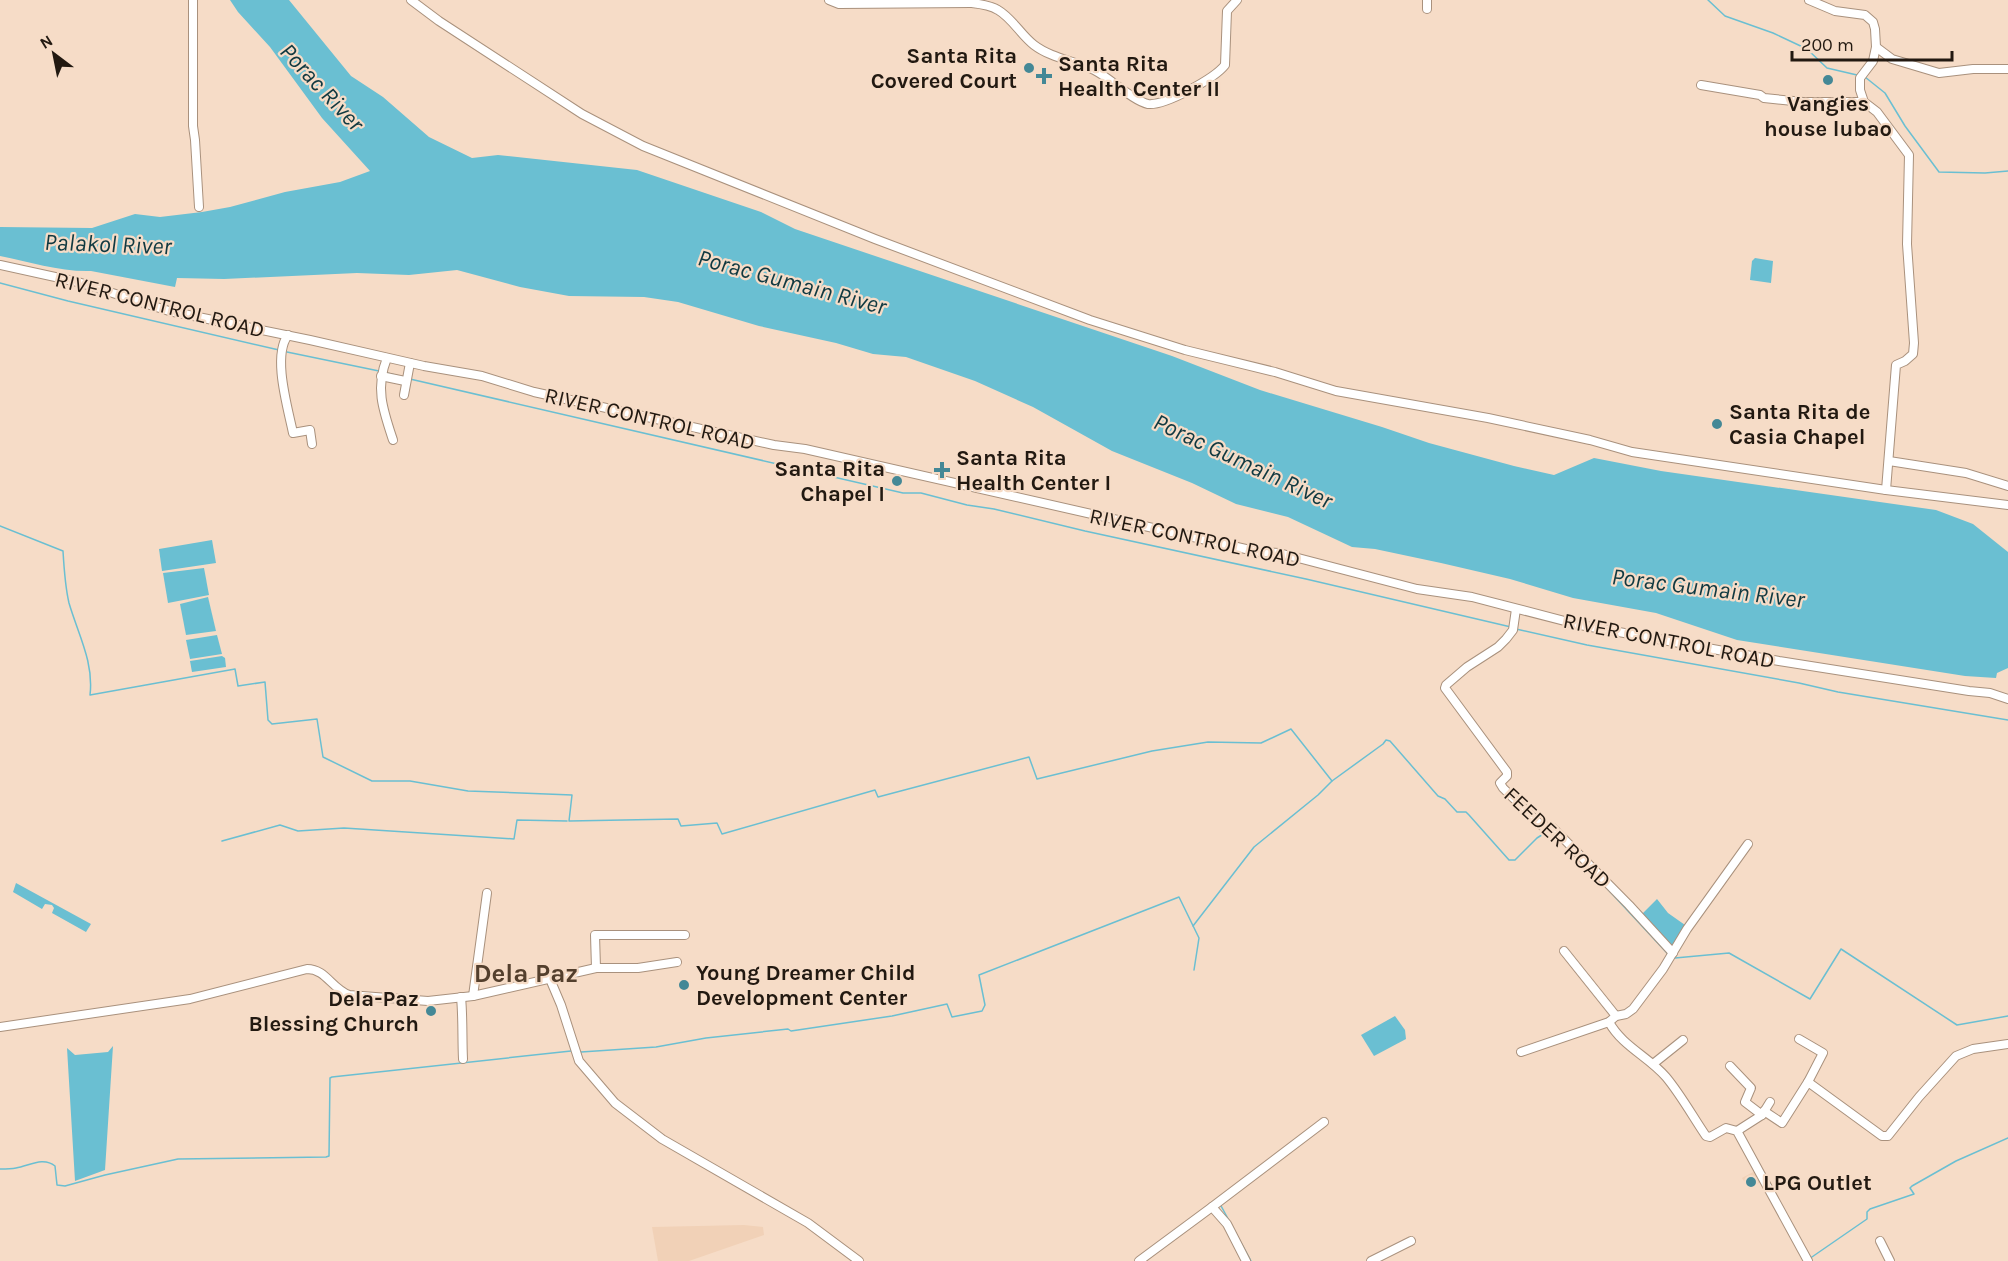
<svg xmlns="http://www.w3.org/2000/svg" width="2008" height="1261" font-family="Karla,sans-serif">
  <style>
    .built { fill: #f1d1b7 }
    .water { fill: #6abfd2 }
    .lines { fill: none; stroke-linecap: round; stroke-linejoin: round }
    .stream { stroke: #6abfd2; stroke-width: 1.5 }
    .minor-casing { stroke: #a9917d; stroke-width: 10 }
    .minor { stroke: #fff; stroke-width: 8 }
    .poi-dot { fill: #448896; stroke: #f6dcc7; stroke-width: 2 }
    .labels { text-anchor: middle; stroke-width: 4.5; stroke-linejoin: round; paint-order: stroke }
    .poi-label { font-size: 22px; font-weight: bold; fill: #221911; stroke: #f6dcc7; text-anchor: start }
    .street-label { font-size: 22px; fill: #221911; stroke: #f6dcc7 }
    .water-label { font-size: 24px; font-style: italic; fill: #103941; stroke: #f6dcc7 }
    .quarter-label { font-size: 26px; font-weight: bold; fill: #533f2d; stroke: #f6dcc7 }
  </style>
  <rect width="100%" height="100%" fill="#f6dcc7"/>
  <g class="built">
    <path d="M 1757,1170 L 1762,1181 L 1749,1189 L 1742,1178 Z"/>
    <path d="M 744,1225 L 763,1227 L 764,1235 L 689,1261 L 658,1261 L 652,1227 Z"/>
  </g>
  <g class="water">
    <path d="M 230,0 L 289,0 L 351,76 L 383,97 L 429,137 L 472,158 L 498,155 L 637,170 L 761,212 L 795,229 L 1172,356 L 1260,390 L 1382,427 L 1429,443 L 1514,466 L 1554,475 L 1594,458 L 1661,471 L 1936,510 L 1973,524 L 2008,552 L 2008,668 L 1997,673 L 1996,678 L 1965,676 L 1737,640 L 1656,613 L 1573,598 L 1510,579 L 1441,563 L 1375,549 L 1352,547 L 1288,517 L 1236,504 L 1192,483 L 1112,451 L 1033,407 L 975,381 L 906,357 L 873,354 L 836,343 L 759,326 L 678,302 L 644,297 L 569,296 L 520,287 L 457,270 L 409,275 L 357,273 L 224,279 L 177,278 L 175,287 L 91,271 C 61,272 30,262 0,256 L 0,227 L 92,228 L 135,214 L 160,217 L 202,212 L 230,207 L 285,192 L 340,182 L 370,171 L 322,118 L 270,47 L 238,12 Z"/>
    <path d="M 1755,258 L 1773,261 L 1771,283 L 1750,280 L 1752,261 Z"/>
    <path d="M 212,540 L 216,563 L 162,571 L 159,549 Z"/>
    <path d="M 204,568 L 209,595 L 168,603 L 163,573 Z"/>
    <path d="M 208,597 L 216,631 L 186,635 L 180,604 Z"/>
    <path d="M 217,635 L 222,654 L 190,659 L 186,640 Z"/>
    <path d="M 222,656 L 225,658 L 226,667 L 192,672 L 190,661 Z"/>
    <path d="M 16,883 L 91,924 L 86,932 L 52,913 L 54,908 L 52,905 L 45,904 L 42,909 L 13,892 Z"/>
    <path d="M 1657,899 L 1668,913 L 1685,925 L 1673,948 L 1643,916 L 1643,913 Z"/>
    <path d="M 1395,1016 L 1405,1030 L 1406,1039 L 1374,1056 L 1361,1035 Z"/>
    <path d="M 113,1046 L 105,1170 L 75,1181 L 67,1048 L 75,1055 L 108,1052 Z"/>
  </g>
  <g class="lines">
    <g class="stream">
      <path d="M 1708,0 L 1725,16 L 1773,33 L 1807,49 L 1827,68 L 1857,75"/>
      <path d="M 1865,77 L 1885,93 L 1905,126 L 1939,172 L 1985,173 L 2008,171"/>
      <path d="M 0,283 L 68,301 L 279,350"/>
      <path d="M 287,352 L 379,371"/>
      <path d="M 387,373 L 399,376"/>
      <path d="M 410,379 L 903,493 L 921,493 L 967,505 L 994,509 L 1085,531 L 1306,579 L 1511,627"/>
      <path d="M 0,526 L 63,551 C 64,568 65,586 69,603 C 78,634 94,662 90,695 L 235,669 L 238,686 L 265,682 L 268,720 L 272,724 L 317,719 L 323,757 L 372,781 L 410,781 L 468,791 L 572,795 L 569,821 L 678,819 L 681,826 L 717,823 L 722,834 L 875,790 L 878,797 L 1029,757 L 1037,779 L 1152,751 L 1208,742 L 1261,743 L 1291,729 L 1332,781"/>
      <path d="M 1516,629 L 1587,645 L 1799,683 L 1838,692 L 2008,720"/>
      <path d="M 222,841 L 280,825 L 298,831 L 344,828 L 514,839 L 517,820 L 567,821"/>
      <path d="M 1602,883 L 1668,954"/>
      <path d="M 1193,926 L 1254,847 L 1318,795 L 1332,781 L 1383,744 L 1386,740 L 1390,741 L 1438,796 L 1445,799 L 1457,812 L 1466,812 L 1469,815 L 1509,860 L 1515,860 L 1537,838 L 1548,831"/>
      <path d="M 1675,958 L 1729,953 L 1810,999 L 1841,949 L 1957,1025 L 2008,1016"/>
      <path d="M 581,1052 L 656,1047 L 706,1038 L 788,1029 L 791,1031 L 892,1016 L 947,1004 L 952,1017 L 982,1011 L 985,1005 L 979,975 L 1179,897 L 1199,938 L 1194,970"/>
      <path d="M 0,1169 C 5,1169 11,1169 16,1168 C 29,1166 43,1156 55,1166 L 57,1185 L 65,1186 L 105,1175 L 178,1159 L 326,1157 L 329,1156 L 330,1078 L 332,1077 L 571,1051"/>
      <path d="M 1220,1204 L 1251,1261"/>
      <path d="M 1809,1259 L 1867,1219 L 1867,1212 L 1870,1209 L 1914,1194 L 1910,1188 L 1912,1186 L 1956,1161 L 2008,1138"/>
    </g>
    <defs>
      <g id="minor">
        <path d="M 193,0 L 193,126 L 195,140 L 199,207"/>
        <path d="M 411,0 L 439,21 L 582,114 L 643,146 L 875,239 L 1090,320 L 1185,350 L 1275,372 L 1336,391 L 1488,418 L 1590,440 L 1632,452 L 1886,490 L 2008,505"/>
        <path d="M 829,0 L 839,4 L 971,3 C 980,4 990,5 998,10 C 1012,18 1021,35 1034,45 C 1051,58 1075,61 1094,70 C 1109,77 1133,101 1148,104 C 1165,106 1215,78 1225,65 L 1227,11 L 1237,0"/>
        <path d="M 1809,0 L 1835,11 L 1865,15 L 1873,22 L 1875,29 L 1876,47 L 1892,59 L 1939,73 L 1973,69 L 2008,69"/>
        <path d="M 1427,9 L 1427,0"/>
        <path d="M 1876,47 L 1873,61 L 1860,78 L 1860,90 L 1864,102 L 1877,112 L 1909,155 L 1907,244 L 1914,343 L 1913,354 L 1905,361 L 1896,365 L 1886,490"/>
        <path d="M 1701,85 L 1760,95 L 1764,98 L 1803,102 L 1864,102"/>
        <path d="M 0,265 L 78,282 L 169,311 L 310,340 L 424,366 L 482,376 L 534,392 L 774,445 L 805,449 L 1259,552 L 1279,553 L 1417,589 L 1472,597 L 1580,625 L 1779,661 L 1969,691 L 1990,693 L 2008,699"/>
        <path d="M 288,335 C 272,356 288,408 293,433 L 310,430 L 312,444"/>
        <path d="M 387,358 C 375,388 383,410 393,440"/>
        <path d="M 381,376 L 405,381"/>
        <path d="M 404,395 L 410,363"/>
        <path d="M 1889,461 L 1966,473 L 2008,486"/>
        <path d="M 1516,609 L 1513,630 L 1506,639 L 1498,647 L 1467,667 L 1446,685 L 1445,688 L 1507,772 L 1507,776 L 1500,783 L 1503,788 L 1542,826 L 1553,828 L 1629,905 L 1673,953"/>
        <path d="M 1564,951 L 1616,1016"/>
        <path d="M 596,968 L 595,935 L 685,935"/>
        <path d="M 550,979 L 561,1005 L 579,1061 L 615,1103 L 662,1139 L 808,1223 L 859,1261"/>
        <path d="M 473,996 L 487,893"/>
        <path d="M 461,997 C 463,1018 462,1038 463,1059"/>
        <path d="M 1609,1022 C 1622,1046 1649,1057 1666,1077 C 1681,1095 1693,1117 1706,1136 L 1710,1137 L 1726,1128 L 1737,1131 L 1808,1261"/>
        <path d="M 0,1027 L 190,999 L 307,969 C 326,969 331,988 349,995 L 428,1001 L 473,996 L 596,968 L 638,968 L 677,962"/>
        <path d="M 1799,1039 L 1823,1053 L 1808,1082"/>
        <path d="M 1521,1052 L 1609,1022 L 1616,1016 L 1626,1014 L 1633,1009 L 1663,969 L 1687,929 L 1748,844"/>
        <path d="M 1653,1064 L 1683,1040"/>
        <path d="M 1730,1066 L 1751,1088 L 1745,1102 L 1762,1115"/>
        <path d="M 1764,1111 L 1782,1123 L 1808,1082 L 1882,1136 L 1888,1136 L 1919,1097 L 1956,1056 L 1973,1049 L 2008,1044"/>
        <path d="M 1737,1131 L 1762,1115 L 1770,1102"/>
        <path d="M 1212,1207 L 1324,1122"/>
        <path d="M 1880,1241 L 1890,1261"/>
        <path d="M 1139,1261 L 1212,1207 L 1227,1224 L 1246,1261"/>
        <path d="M 1371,1261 L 1411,1241"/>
      </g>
    </defs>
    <use href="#minor" class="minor-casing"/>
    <use href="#minor" class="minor"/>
  </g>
  <g class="poi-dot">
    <circle cx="1029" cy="68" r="6"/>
    <path d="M1041 67h6v6h6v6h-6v6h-6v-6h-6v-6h6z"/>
    <circle cx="1828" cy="80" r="6"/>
    <circle cx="1717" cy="424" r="6"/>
    <path d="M939 461h6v6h6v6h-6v6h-6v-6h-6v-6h6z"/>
    <circle cx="897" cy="481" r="6"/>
    <circle cx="684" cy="985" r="6"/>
    <circle cx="431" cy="1011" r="6"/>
    <circle cx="1751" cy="1182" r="6"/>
  </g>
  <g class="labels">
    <g class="poi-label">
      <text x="1017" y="63" text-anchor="end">Santa Rita<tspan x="1017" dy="25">Covered Court</tspan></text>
      <text x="1058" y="71">Santa Rita<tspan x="1058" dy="25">Health Center II</tspan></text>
      <text x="1828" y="111" text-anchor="middle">Vangies<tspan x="1828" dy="25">house lubao</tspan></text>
      <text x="1729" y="419">Santa Rita de<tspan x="1729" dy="25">Casia Chapel</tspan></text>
      <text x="956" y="465">Santa Rita<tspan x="956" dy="25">Health Center I</tspan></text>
      <text x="885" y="476" text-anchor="end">Santa Rita<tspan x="885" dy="25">Chapel I</tspan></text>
      <text x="696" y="980">Young Dreamer Child<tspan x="696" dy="25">Development Center</tspan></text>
      <text x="419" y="1006" text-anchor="end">Dela-Paz<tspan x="419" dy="25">Blessing Church</tspan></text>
      <text x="1763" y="1190">LPG Outlet</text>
    </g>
    <g class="street-label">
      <text transform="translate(160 304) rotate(14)" y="8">RIVER CONTROL ROAD</text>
      <text transform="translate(650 418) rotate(13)" y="8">RIVER CONTROL ROAD</text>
      <text transform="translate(1195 537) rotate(12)" y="8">RIVER CONTROL ROAD</text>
      <text transform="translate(1669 640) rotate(11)" y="8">RIVER CONTROL ROAD</text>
      <text transform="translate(1558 837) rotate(43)" y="8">FEEDER ROAD</text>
    </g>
    <g class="water-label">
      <text transform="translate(322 87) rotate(47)" y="8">Porac River</text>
      <text transform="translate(108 244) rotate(2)" y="8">Palakol River</text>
      <text transform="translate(792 282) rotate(15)" y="8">Porac Gumain River</text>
      <text transform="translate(1243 461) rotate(25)" y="8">Porac Gumain River</text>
      <text transform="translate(1708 588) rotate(7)" y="8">Porac Gumain River</text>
    </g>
    <g class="quarter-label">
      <text x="526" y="982">Dela Paz</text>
    </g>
  </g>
  <g transform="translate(54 54) rotate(328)" stroke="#f6dcc7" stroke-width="4.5" paint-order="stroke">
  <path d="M0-4.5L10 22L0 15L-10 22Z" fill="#221911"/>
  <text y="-9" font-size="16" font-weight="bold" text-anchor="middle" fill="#221911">N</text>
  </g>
  <path d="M1792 51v9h160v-9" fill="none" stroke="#221911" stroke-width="3"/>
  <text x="1801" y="51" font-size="18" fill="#221911" stroke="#f6dcc7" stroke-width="4.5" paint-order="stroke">200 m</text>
</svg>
